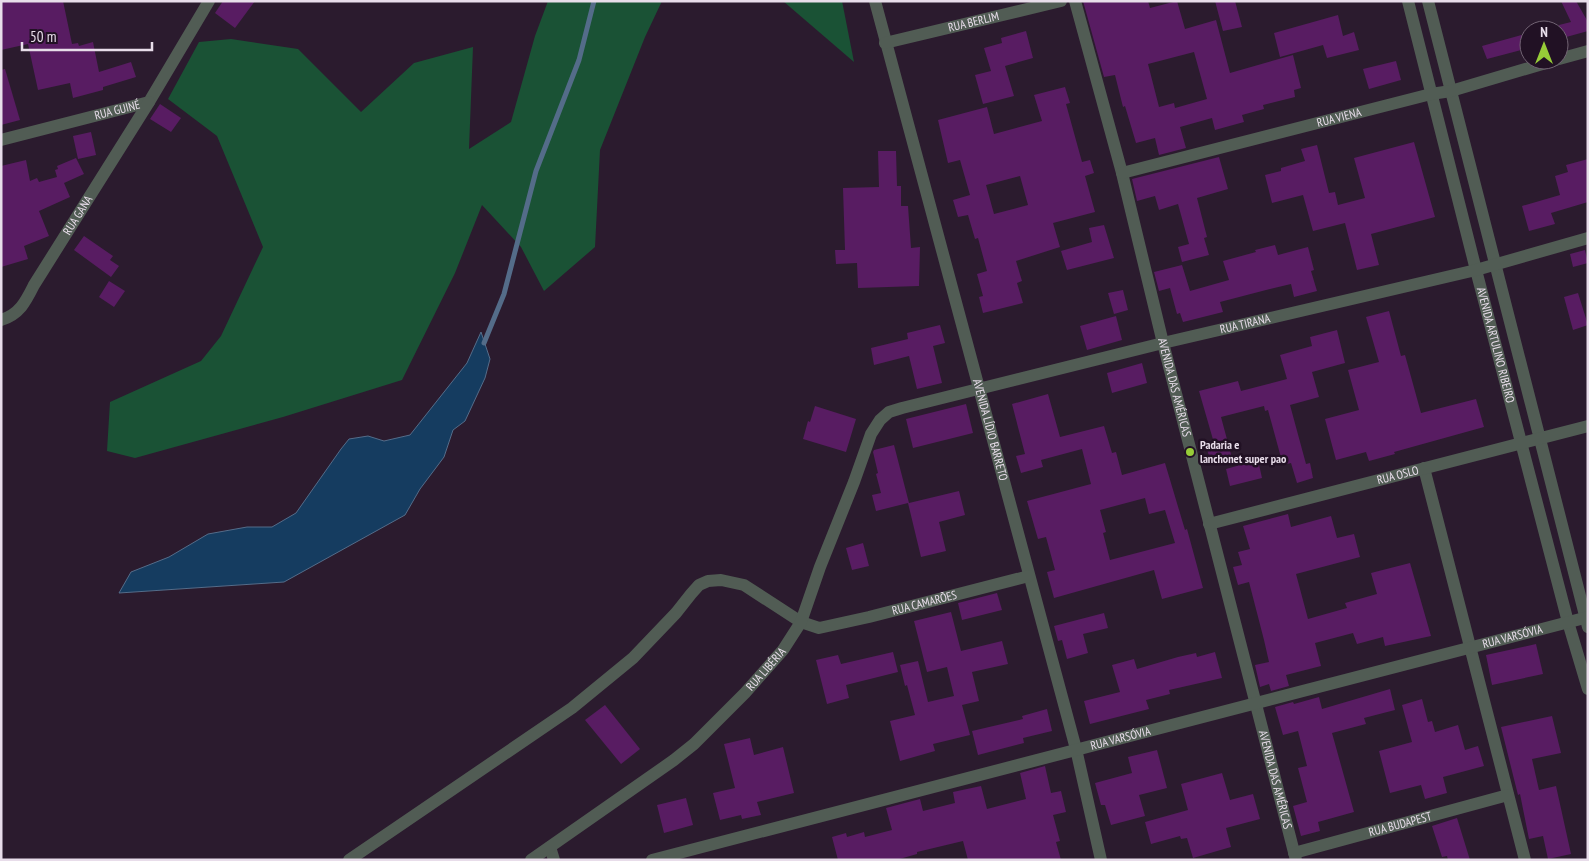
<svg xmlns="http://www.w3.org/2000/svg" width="1589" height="861" font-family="'PT Sans Narrow',sans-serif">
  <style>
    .forest { fill: #1a5235 }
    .water { fill: #153c60; stroke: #546c89 }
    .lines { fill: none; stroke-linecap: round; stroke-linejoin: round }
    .stream { stroke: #546c89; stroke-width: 5 }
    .building { fill: #581c62; fill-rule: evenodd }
    .minor { stroke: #515c54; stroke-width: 12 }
    .poi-dot { fill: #97cc38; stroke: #211124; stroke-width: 2 }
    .labels { text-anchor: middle; stroke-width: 5; stroke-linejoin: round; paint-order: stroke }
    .street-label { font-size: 12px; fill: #e8ddea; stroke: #211124 }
    .poi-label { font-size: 12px; font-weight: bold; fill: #e8ddea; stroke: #211124; text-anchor: start }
  </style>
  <rect width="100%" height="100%" fill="#2b1b2e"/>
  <g class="forest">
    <path d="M 548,1 L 662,1 L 645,37 L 600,150 L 595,247 L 544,291 L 521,247 L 482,205 L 455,273 L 402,380 L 283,417 L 135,458 L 107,451 L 110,402 L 201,361 L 221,336 L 263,247 L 217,136 L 168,99 L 199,42 L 231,39 L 298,49 L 361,112 L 414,63 L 473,47 L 469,149 L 511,122 L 535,36 Z"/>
    <path d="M 783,1 L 842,1 L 854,62 Z"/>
  </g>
  <path class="water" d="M 481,332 L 490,359 L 485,378 L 465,421 L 453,430 L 444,457 L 420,489 L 405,515 L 284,582 L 119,593 L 131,572 L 169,557 L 208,534 L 247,527 L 272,527 L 296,513 L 341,449 L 349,439 L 368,436 L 384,441 L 410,435 L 467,363 Z"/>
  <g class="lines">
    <path class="stream" d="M 484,343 L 504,294 L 536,171 L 579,60 L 594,1"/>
  </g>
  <g class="building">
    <path d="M 1,1 L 63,1 L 72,44 L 78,43 L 79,46 L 93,42 L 99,72 L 131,62 L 136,77 L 103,87 L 103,90 L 73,98 L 70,83 L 38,90 L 28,44 L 1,50 Z"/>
    <path d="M 223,1 L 255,1 L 235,28 L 215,13 Z"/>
    <path d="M 1083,1 L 1148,1 L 1150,8 L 1177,1 L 1185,29 L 1216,20 L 1230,73 L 1293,55 L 1301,88 L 1294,90 L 1295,97 L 1263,105 L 1264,109 L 1242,115 L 1244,122 L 1215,130 L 1212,118 L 1180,127 L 1186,148 L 1159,155 L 1155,138 L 1136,143 L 1125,106 L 1123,107 L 1115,75 L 1104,77 ZM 1194,52 L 1207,99 L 1175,108 L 1174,103 L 1159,107 L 1148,64 Z"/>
    <path d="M 1215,1 L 1235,1 L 1242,27 L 1223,31 Z"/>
    <path d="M 1561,1 L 1576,1 L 1588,22 L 1588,31 L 1559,39 L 1559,25 L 1571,22 Z"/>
    <path d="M 1338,15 L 1343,36 L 1354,32 L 1359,50 L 1327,58 L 1323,45 L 1280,57 L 1274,33 Z"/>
    <path d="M 1026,31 L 1033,58 L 1005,66 L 1014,96 L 983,104 L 975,75 L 991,71 L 984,48 L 1002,43 L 1001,38 Z"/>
    <path d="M 1529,33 L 1529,48 L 1487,59 L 1482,46 Z"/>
    <path d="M 1396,61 L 1401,80 L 1369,89 L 1363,69 Z"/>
    <path d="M 5,69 L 20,120 L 1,125 L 1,70 Z"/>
    <path d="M 1065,87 L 1070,103 L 1066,104 L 1082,162 L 1090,160 L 1094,173 L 1085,176 L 1095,212 L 1053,223 L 1060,247 L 1016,261 L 1022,281 L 1017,283 L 1023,303 L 983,313 L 979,297 L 983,296 L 977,274 L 987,271 L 978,238 L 975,239 L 968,215 L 958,217 L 953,200 L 970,195 L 960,160 L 948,163 L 938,120 L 987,107 L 994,134 L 1042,121 L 1034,95 ZM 1020,176 L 1028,205 L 994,214 L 986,185 Z"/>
    <path d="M 160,104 L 181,118 L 171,132 L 150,119 Z"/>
    <path d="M 91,132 L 96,155 L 78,159 L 73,136 Z"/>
    <path d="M 1414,142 L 1435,217 L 1371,234 L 1379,265 L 1357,270 L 1345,223 L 1313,231 L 1303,195 L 1272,203 L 1265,175 L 1281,171 L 1281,168 L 1305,161 L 1301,149 L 1317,145 L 1329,193 L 1335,192 L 1338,205 L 1365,198 L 1354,158 Z"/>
    <path d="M 878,151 L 896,151 L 897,186 L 901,186 L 901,206 L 908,206 L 911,248 L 920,247 L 919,286 L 858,288 L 857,263 L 836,264 L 835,250 L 845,250 L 843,188 L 879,187 Z"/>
    <path d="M 1219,157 L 1228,189 L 1197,198 L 1207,237 L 1204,238 L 1209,255 L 1182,262 L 1178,247 L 1189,244 L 1178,204 L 1159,210 L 1155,196 L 1137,201 L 1132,179 Z"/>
    <path d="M 76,158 L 84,174 L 64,183 L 70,197 L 39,211 L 49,236 L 24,246 L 28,259 L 1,267 L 1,166 L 26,160 L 30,181 L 37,178 L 39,182 L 57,177 L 55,170 L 58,169 L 57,166 Z"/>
    <path d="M 1588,159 L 1588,202 L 1551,213 L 1555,224 L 1529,231 L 1522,206 L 1560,195 L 1555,176 L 1568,172 L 1566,165 Z"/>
    <path d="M 1104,225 L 1114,258 L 1067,270 L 1061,251 L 1092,242 L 1089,228 Z"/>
    <path d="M 84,236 L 113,256 L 110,260 L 119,266 L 111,277 L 74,250 Z"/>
    <path d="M 1275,245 L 1278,255 L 1308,247 L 1314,270 L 1311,271 L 1317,291 L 1294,297 L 1291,284 L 1266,290 L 1220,302 L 1223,312 L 1183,322 L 1180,313 L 1177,314 L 1170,288 L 1159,291 L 1154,272 L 1182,265 L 1190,291 L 1229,280 L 1223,261 L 1256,252 L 1255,250 Z"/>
    <path d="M 1585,250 L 1588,263 L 1573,267 L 1570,254 Z"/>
    <path d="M 109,281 L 125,291 L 114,307 L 99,297 Z"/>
    <path d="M 1123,290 L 1128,310 L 1114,314 L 1108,293 Z"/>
    <path d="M 1578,293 L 1588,325 L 1573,330 L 1564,297 Z"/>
    <path d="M 1389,311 L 1401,356 L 1405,355 L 1421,413 L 1476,399 L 1484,427 L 1394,452 L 1395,454 L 1369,461 L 1366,452 L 1336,460 L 1325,419 L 1359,410 L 1348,370 L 1379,362 L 1366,317 Z"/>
    <path d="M 1116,316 L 1122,340 L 1087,350 L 1080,326 Z"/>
    <path d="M 940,325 L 945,343 L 933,346 L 942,383 L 917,389 L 909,356 L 874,365 L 871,348 L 908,339 L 907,333 Z"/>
    <path d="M 1337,330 L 1345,363 L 1312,372 L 1319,397 L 1290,405 L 1306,464 L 1310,463 L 1313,478 L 1297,483 L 1291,463 L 1283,465 L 1268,410 L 1265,411 L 1264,406 L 1221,417 L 1232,458 L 1211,464 L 1206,445 L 1214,443 L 1199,391 L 1238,381 L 1241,391 L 1287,379 L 1280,355 L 1312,346 L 1310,337 Z"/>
    <path d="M 1142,363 L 1147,383 L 1112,393 L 1107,373 Z"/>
    <path d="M 1048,394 L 1060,437 L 1104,426 L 1112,453 L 1116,452 L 1122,475 L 1165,463 L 1185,530 L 1187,529 L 1203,588 L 1162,599 L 1154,570 L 1054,598 L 1047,572 L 1055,570 L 1046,537 L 1038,539 L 1027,501 L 1091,484 L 1082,449 L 1041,460 L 1043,467 L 1021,473 L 1016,456 L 1025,454 L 1012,404 ZM 1145,498 L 1149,514 L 1165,510 L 1175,543 L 1110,560 L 1103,533 L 1106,532 L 1100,510 Z"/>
    <path d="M 966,404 L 973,433 L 913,448 L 906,419 Z"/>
    <path d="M 815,406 L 856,419 L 846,452 L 803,439 L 808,421 L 810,422 Z"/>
    <path d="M 894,445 L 909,503 L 959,491 L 965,515 L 939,522 L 946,551 L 921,557 L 908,503 L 876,511 L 872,495 L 881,493 L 876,474 L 878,473 L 873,452 L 874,450 Z"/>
    <path d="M 1258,460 L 1262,478 L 1230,486 L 1226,469 Z"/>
    <path d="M 1288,514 L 1291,527 L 1331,516 L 1337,538 L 1354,534 L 1360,557 L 1296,574 L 1308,619 L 1347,608 L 1345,603 L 1377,594 L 1371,573 L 1410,563 L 1431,636 L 1385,646 L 1383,637 L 1357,644 L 1353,633 L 1315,643 L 1321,666 L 1286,675 L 1289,686 L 1271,691 L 1269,684 L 1260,687 L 1255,665 L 1269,662 L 1264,640 L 1249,582 L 1238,585 L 1233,567 L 1242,565 L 1238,552 L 1250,549 L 1243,526 Z"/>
    <path d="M 863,543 L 869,566 L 852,570 L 846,548 Z"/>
    <path d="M 997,593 L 1002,610 L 962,620 L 958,603 Z"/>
    <path d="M 951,612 L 961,651 L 1002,641 L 1008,664 L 972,672 L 979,701 L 962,705 L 970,735 L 933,744 L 935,751 L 900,761 L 890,721 L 915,715 L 907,685 L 905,686 L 900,665 L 918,661 L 928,702 L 954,696 L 947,667 L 927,672 L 914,621 Z"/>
    <path d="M 1104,613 L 1108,628 L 1083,634 L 1088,653 L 1067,659 L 1062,640 L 1058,641 L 1054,626 Z"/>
    <path d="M 1536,644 L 1543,674 L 1492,685 L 1486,655 Z"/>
    <path d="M 893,652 L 898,672 L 846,685 L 849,698 L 827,704 L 816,660 L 838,655 L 841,664 Z"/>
    <path d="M 1215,652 L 1222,678 L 1169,690 L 1170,694 L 1146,700 L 1149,709 L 1090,724 L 1084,701 L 1120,692 L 1112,665 L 1134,659 L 1137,669 L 1178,657 L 1196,653 L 1197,657 Z"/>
    <path d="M 1390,689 L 1395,710 L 1364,718 L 1366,724 L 1332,733 L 1354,812 L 1318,822 L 1320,831 L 1301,836 L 1293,806 L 1307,802 L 1298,768 L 1307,766 L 1298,731 L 1283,735 L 1275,707 L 1293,702 L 1294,704 L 1319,697 L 1322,709 Z"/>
    <path d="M 1422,699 L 1428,722 L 1432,721 L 1435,732 L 1458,725 L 1465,750 L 1478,746 L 1484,766 L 1443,777 L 1447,793 L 1425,799 L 1421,785 L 1390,793 L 1379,751 L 1412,742 L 1402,705 Z"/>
    <path d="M 605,705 L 640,749 L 621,764 L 585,720 Z"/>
    <path d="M 1047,709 L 1052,731 L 1023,738 L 1024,743 L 978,755 L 972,731 L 1023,719 L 1022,716 Z"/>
    <path d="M 1552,716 L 1561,753 L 1532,759 L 1539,790 L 1556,786 L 1571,854 L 1548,859 L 1543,836 L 1529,839 L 1520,794 L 1518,795 L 1501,727 Z"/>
    <path d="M 750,738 L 754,755 L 783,747 L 794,793 L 757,802 L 761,815 L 742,819 L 741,815 L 720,820 L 713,793 L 735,788 L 724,744 Z"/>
    <path d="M 1157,750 L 1167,788 L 1139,795 L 1145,816 L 1111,825 L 1105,805 L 1101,805 L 1095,783 L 1132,773 L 1128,757 Z"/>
    <path d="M 1045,766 L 1051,793 L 1061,791 L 1066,812 L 1053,815 L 1060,841 L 1056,842 L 1061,860 L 968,860 L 963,841 L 917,852 L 917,854 L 896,860 L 838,860 L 832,837 L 846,833 L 847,837 L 864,832 L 865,837 L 892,830 L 886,808 L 920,799 L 923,811 L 955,803 L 953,792 L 981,786 L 987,809 L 1026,799 L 1020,773 Z"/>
    <path d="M 1222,773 L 1230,800 L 1253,794 L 1260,819 L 1226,828 L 1231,847 L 1193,858 L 1187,838 L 1181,839 L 1180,836 L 1151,844 L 1145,822 L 1188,810 L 1181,784 Z"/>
    <path d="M 686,798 L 693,825 L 664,833 L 657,805 Z"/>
    <path d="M 1457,818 L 1470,860 L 1448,860 L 1447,856 L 1442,857 L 1432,826 Z"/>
  </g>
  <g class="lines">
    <g class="minor">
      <path id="s1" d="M 875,1 L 1076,749 L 1101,860"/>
      <path id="s2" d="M 1075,1 L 1122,173 L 1163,343 L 1296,860"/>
      <path id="s3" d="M 1408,1 L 1476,270 L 1568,622 L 1588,689"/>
      <path d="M 1428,1 L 1588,627"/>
      <path id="s4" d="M 885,43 L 1061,1"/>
      <path d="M 1559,59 L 1588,51"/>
      <path id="s5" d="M 1,140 L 149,102 L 209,1"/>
      <path id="s6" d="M 1122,173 L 1431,94 L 1451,91 L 1556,60"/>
      <path id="s7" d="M 1,320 C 20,314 26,301 34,285 L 149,102"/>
      <path d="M 1424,468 L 1525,860"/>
      <path id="s8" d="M 1209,524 L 1588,426"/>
      <path d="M 550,847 L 554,860"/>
      <path id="s9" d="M 1294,853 L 1508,795"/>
      <path id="s10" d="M 349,860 L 572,708 L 633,658 L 676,613 L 691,594 L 699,585 L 708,581 L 721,580 L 744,585 L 801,622 L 819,628 L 869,617 L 1029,576"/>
      <path id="s11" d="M 531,860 L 674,760 L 694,744 L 745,693 L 783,650 L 801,622 L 820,567 L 854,482 L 871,434 L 880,420 L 889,412 L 902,408 L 1163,343 L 1476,270 L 1588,238"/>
      <path id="s12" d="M 652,860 L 1588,617"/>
    </g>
  </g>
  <circle class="poi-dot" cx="1190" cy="452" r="5"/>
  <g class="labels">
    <g class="street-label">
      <text dy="4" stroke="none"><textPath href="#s4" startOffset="91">RUA BERLIM</textPath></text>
      <text dy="4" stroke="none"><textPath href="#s5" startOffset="120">RUA GUINÉ</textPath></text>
      <text dy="4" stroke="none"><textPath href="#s6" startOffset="224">RUA VIENA</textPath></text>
      <text dy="4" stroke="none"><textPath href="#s7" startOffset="132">RUA GANA</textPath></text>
      <text dy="4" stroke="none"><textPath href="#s11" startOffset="959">RUA TIRANA</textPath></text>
      <text dy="4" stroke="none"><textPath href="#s3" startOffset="355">AVENIDA ARTULINO RIBEIRO</textPath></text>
      <text dy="4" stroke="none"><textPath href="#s2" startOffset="399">AVENIDA DAS AMÉRICAS</textPath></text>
      <text dy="4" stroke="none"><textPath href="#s1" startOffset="444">AVENIDA LÍDIO BARRETO</textPath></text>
      <text dy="4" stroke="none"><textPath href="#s8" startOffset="195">RUA OSLO</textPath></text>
      <text dy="4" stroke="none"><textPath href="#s10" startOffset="689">RUA CAMARÕES</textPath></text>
      <text dy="4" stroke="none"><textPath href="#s12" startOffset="889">RUA VARSÓVIA</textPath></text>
      <text dy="4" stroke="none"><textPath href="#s11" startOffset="304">RUA LIBÉRIA</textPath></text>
      <text dy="4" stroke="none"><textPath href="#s12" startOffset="484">RUA VARSÓVIA</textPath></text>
      <text dy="4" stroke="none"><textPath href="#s2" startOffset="804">AVENIDA DAS AMÉRICAS</textPath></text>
      <text dy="4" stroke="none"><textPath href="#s9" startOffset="110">RUA BUDAPEST</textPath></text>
    </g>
    <g class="poi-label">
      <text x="1200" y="449">Padaria e<tspan x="1200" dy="14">lanchonet super pao</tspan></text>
    </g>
  </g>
  <rect width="1589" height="861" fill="none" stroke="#e8ddea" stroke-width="5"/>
  <g transform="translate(1544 45)"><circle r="24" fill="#211124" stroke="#716373"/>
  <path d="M0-4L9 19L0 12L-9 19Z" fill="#97cc38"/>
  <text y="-8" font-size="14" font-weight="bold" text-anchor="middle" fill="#e8ddea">N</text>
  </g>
  <path d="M22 42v8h130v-8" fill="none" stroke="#e8ddea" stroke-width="2.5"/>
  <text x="30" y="42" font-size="15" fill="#e8ddea" stroke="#211124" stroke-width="4" paint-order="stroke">50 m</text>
</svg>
